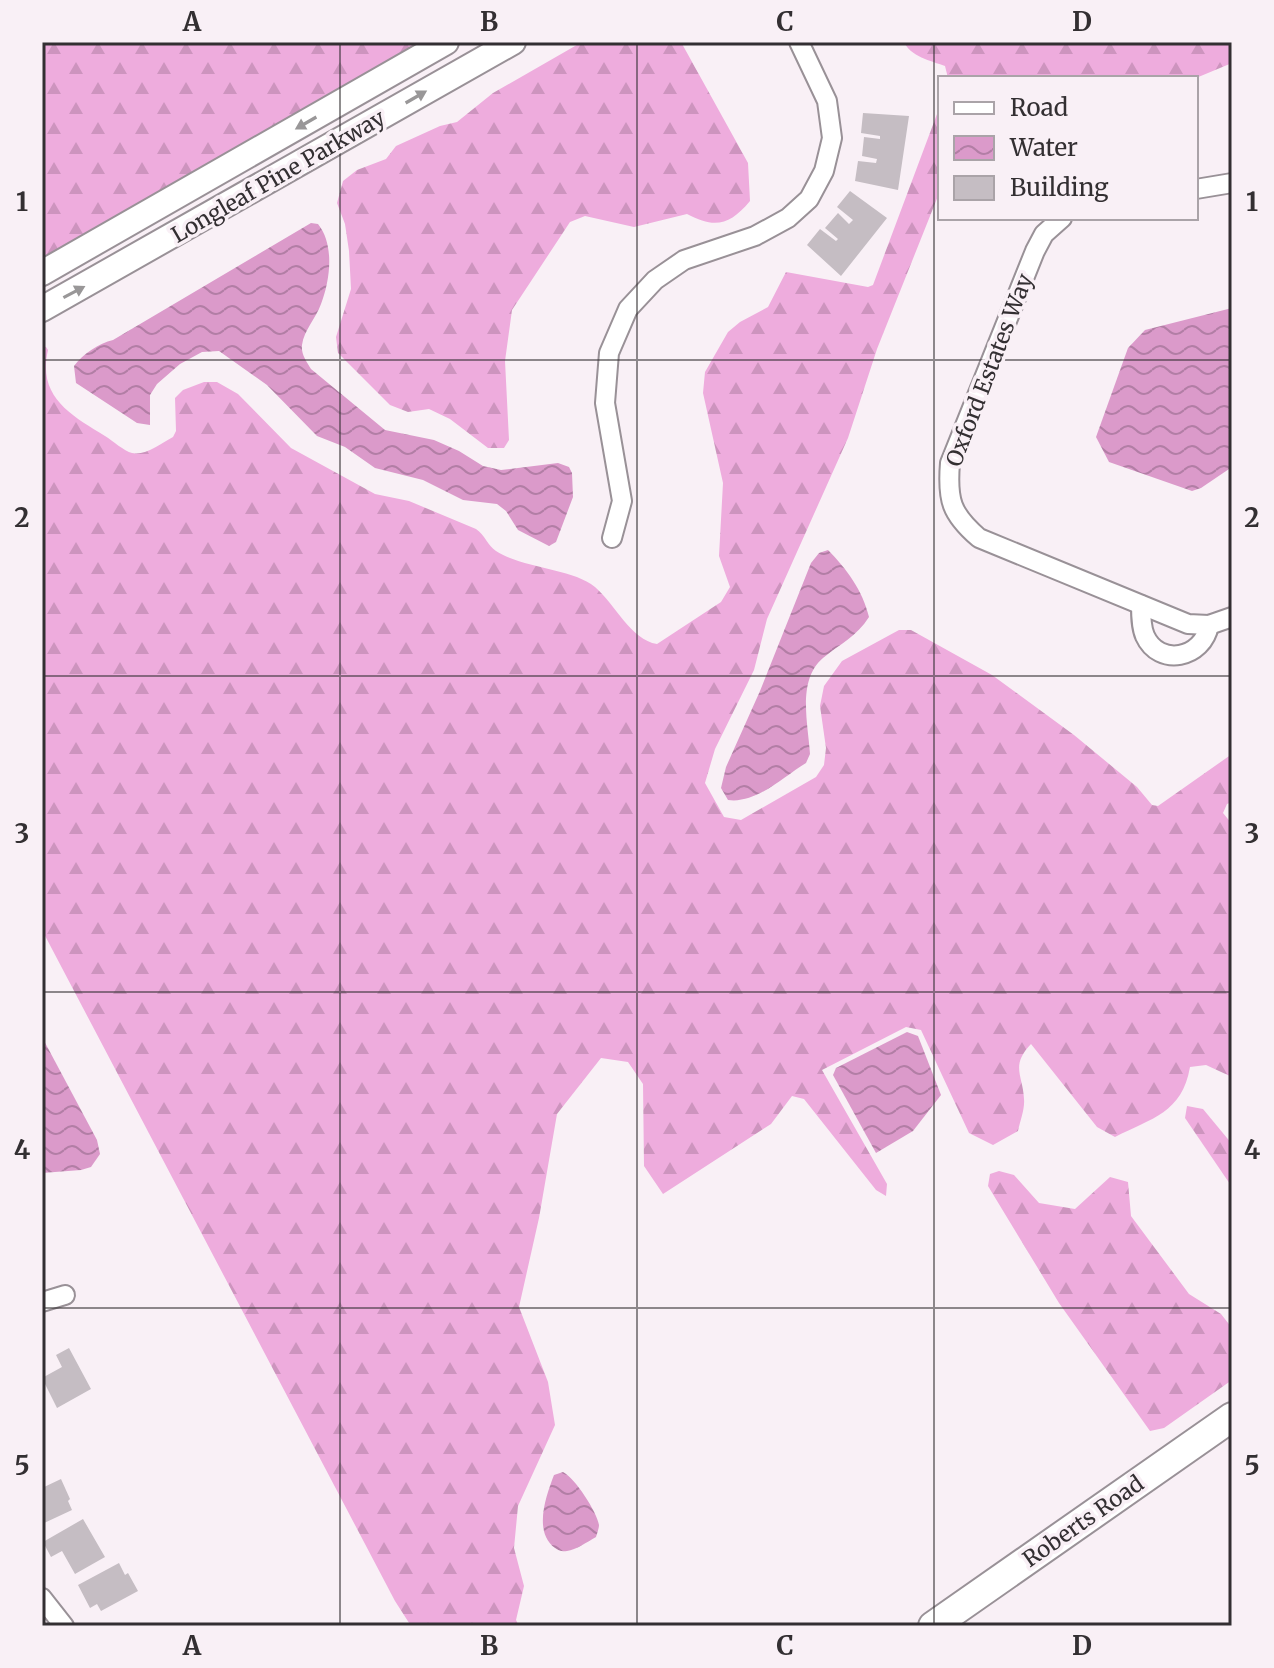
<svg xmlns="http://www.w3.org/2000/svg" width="1274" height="1668" font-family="Merriweather,serif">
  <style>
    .forest { fill: url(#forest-firs) }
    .water { fill: url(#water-waves) }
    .building { fill: #c5bdc3 }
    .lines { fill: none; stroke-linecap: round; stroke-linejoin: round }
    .street-casing { stroke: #999197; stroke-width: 22 }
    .secondary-casing { stroke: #999197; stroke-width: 28 }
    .primary-casing { stroke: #999197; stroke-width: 32 }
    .street { stroke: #fff; stroke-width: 18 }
    .secondary { stroke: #fff; stroke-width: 24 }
    .primary { stroke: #fff; stroke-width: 28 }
    .oneway { fill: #999798 }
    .grid { fill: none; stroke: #332f32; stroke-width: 2; stroke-opacity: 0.55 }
    .labels { text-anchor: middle; stroke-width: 7; stroke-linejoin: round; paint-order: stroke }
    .street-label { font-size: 22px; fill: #332f32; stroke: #f9f0f6 }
    .neatline { fill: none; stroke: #332f32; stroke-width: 3 }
    .grid-label { font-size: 26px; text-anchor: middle; font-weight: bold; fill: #332f32 }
  </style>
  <defs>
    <pattern id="forest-firs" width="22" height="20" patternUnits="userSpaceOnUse" patternTransform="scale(2)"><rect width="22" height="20" fill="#eeacdd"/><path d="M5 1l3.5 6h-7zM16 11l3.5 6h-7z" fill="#cd94be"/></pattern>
    <pattern id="water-waves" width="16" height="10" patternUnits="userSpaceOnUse" patternTransform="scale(2)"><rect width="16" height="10" fill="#db9aca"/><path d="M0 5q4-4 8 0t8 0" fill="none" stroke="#b27ea5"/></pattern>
  </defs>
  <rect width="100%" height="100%" fill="#f9f0f6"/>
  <g class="forest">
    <path d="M 42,42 L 422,42 L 42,265 Z"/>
    <path d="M 582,42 L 681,42 L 748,163 L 750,201 C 730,225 715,229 687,214 L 634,227 L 585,216 L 570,222 L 512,310 L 505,361 L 509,440 L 504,448 L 488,448 L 450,419 L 429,409 L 408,412 L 390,405 L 338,353 L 336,337 L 351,289 L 349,251 L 345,224 L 337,203 L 343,181 L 357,170 L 386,159 L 396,146 L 440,126 L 457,122 L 493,93 Z"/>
    <path d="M 904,42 L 1232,42 L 1232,63 L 1196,78 L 948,78 L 945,66 C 931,61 910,56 904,42 Z"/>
    <path d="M 940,106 L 940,191 L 877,349 L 848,438 L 767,619 L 754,670 L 715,749 L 705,783 L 724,817 L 741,820 L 816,777 L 824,765 L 826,748 L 820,706 L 824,686 L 842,661 L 899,630 L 911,630 L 992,675 L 1074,735 L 1137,787 L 1152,805 L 1158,806 L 1232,754 L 1232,802 L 1227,804 L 1223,813 L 1232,824 L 1232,1077 L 1206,1065 L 1190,1067 C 1182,1113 1152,1118 1115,1137 L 1097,1127 L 1031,1044 C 1010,1066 1023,1075 1024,1099 C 1025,1109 1020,1121 1018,1131 L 993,1145 L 969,1133 L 921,1030 L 906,1027 L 822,1070 L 887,1184 L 886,1196 L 876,1190 L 804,1099 L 792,1096 L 771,1124 L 663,1194 L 644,1166 L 643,1084 L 628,1062 L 601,1058 L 557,1114 L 539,1218 L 519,1307 L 548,1382 L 555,1425 L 518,1506 L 514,1548 L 524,1586 L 516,1620 L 519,1626 L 411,1626 L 395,1601 L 42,930 L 42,346 L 46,347 L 48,350 C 37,397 71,415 105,436 C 113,441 124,451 132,453 C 145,456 162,443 173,437 L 176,431 L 175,398 L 183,390 L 204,382 L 217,382 L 238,394 L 291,448 L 375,494 L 409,501 L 476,529 C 485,535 488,546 496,551 C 524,569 572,568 595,587 C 615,604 631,640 657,644 L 721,602 L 730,587 L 719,556 L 723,483 L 703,393 L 705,372 L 728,332 L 740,322 L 768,307 L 786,272 L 868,287 L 873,285 Z"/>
    <path d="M 1187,1106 L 1203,1109 L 1232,1144 L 1232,1187 L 1185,1118 Z"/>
    <path d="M 999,1171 L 1014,1175 L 1039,1203 L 1075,1209 L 1110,1177 L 1128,1182 L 1131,1216 L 1189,1294 L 1221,1314 L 1232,1328 L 1232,1380 L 1164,1428 L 1150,1431 L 1059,1303 L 988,1186 L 990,1174 Z"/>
  </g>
  <g class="water">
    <path d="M 311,223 L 318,224 C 335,245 330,281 321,304 C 316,318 304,330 302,345 C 301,354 306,361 311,369 L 385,430 L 434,440 L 459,451 L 483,466 L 501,470 L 558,463 L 569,467 L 572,473 L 573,497 L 556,542 L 549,546 L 518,530 L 506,511 L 497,504 L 463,500 L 423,480 L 375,468 L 345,447 L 317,436 L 267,385 L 219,351 L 202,352 L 180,364 L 157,384 L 150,395 L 150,425 L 137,423 L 76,383 L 74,366 C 83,354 99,343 113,340 Z"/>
    <path d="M 1232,308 L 1232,467 L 1201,488 L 1192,491 L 1109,462 L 1096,437 L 1128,348 L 1145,330 Z"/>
    <path d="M 828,550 C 846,568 863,591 869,617 C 857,636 840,644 823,658 C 797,680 808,723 810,754 L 806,763 C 783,777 756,804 728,800 L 721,788 L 726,767 L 760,691 L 811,563 L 819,553 Z"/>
    <path d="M 907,1032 L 918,1036 L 941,1095 L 913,1131 L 876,1153 L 833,1075 L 836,1068 Z"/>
    <path d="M 42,1037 L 97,1140 L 100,1154 L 91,1167 L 81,1170 L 42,1173 Z"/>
    <path d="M 563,1472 C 575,1478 597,1512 599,1525 C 599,1528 597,1534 596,1537 C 587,1542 576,1550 567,1551 C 561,1552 558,1550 555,1548 C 533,1532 546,1496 554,1475 Z"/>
  </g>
  <g class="building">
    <path d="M 863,113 L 909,116 L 898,190 L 855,181 L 858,161 L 876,163 L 877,159 L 862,156 L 864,137 L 880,139 L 880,136 L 861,133 Z"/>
    <path d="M 850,191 L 887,218 L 841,276 L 807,245 L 820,229 L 836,241 L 838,239 L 825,228 L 838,213 L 849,224 L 853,220 L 837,207 Z"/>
    <path d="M 69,1348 L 91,1389 L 57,1408 L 42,1378 L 62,1367 L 56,1355 Z"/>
    <path d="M 61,1479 L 70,1499 L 68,1501 L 72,1510 L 42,1524 L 42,1488 Z"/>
    <path d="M 83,1519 L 105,1557 L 75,1574 L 62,1551 L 51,1557 L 43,1542 Z"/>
    <path d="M 119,1563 L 125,1575 L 128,1573 L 138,1591 L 101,1611 L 97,1604 L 90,1608 L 78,1585 Z"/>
  </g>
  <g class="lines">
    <defs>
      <g id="street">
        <path d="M 1196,189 L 1232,183"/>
        <path d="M 1062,218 L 1044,234 L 1035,251 L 950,463 C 947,500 951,514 979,538 L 1188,624 L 1209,625 L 1232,617"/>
        <path d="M 612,538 L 622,501 L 605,403 L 609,353 L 628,309 L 655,280 L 684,260 L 755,236 L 788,218 L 809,199 L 824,171 L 832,138 L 827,101 L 799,42"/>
        <path d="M 1141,605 C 1141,615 1141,627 1145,636 C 1159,667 1203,659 1209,625"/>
        <path d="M 42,1302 L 65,1295"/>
        <path d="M 42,1598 L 64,1626"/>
      </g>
      <g id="secondary">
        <path d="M 42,273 L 446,42"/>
        <path d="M 42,309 L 513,42"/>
      </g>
      <path id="primary" d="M 933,1626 L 1232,1417"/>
    </defs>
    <use href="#street" class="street-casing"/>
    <use href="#secondary" class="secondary-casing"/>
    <use href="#primary" class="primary-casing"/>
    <use href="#street" class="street"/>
    <use href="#secondary" class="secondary"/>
    <use href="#primary" class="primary"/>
  </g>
  <defs><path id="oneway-solid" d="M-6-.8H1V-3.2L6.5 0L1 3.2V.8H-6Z" transform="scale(2)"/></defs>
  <g class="oneway">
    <use href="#oneway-solid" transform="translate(416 97) rotate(-30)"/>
    <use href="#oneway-solid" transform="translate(306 123) rotate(150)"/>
    <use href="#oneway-solid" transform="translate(74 292) rotate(-28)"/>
  </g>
  <path class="grid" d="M 340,42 L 340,1626M 637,42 L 637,1626M 934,42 L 934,1626M 42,360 L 1232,360M 42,676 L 1232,676M 42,992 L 1232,992M 42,1308 L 1232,1308"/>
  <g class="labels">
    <g class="street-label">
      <text transform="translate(278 176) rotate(-30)" y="8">Longleaf Pine Parkway</text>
      <text transform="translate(989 370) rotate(-69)" y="8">Oxford Estates Way</text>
      <text transform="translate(1083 1521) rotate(-35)" y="8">Roberts Road</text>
    </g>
  </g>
  <rect width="1274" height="1668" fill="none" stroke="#f9f0f6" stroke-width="88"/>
  <rect x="938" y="76" width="260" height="144" fill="#f9f0f6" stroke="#aaa3a8" stroke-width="2"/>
  <rect x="954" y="102" width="40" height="12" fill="#ffffff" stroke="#aaa3a8" stroke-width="2"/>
  <text x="1010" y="116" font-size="24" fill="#332f32">Road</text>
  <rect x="954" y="136" width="40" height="24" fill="url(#water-waves)" stroke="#aaa3a8" stroke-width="2"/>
  <text x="1010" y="156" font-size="24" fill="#332f32">Water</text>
  <rect x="954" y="176" width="40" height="24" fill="#c5bdc3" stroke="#aaa3a8" stroke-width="2"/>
  <text x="1010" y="196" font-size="24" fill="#332f32">Building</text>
  <rect x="44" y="44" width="1186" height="1580" class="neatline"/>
  <g class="grid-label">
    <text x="192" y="31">A</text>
    <text x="489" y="31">B</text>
    <text x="785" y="31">C</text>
    <text x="1082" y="31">D</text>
    <text x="22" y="211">1</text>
    <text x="1252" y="211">1</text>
    <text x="22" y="527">2</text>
    <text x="1252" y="527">2</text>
    <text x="22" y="843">3</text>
    <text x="1252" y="843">3</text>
    <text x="22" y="1159">4</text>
    <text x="1252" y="1159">4</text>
    <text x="22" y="1475">5</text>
    <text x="1252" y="1475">5</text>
    <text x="192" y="1655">A</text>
    <text x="489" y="1655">B</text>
    <text x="785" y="1655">C</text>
    <text x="1082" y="1655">D</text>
  </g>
</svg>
